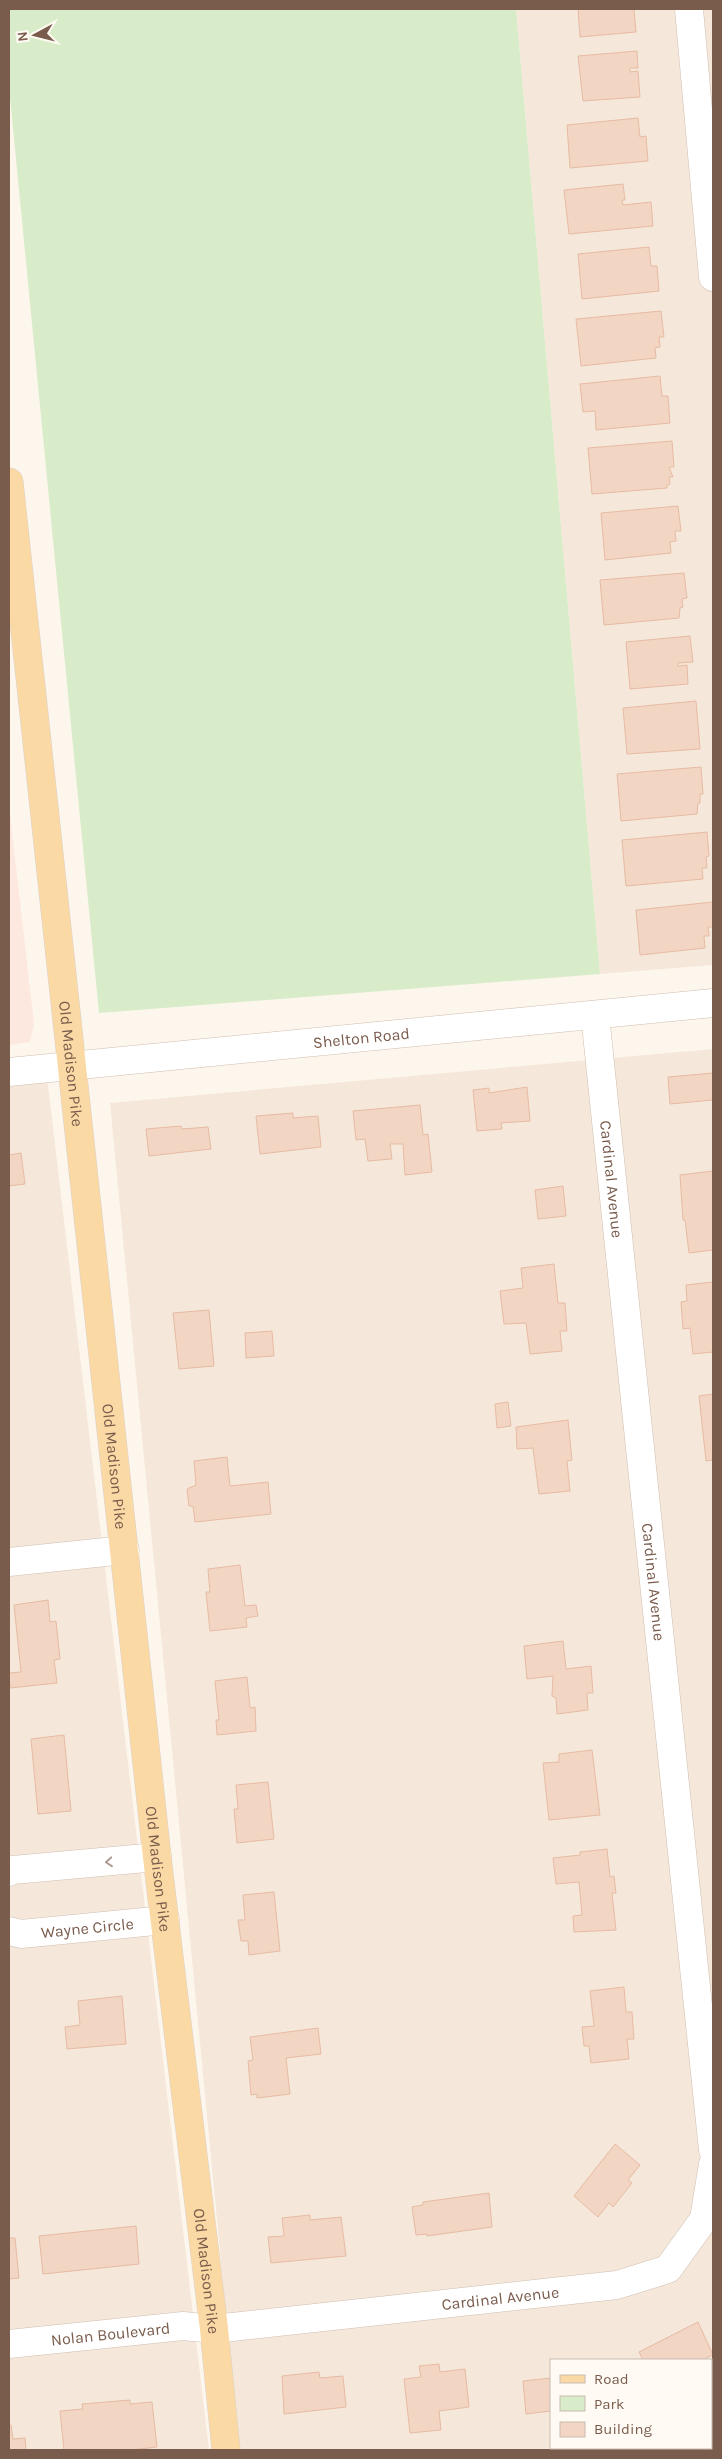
<svg xmlns="http://www.w3.org/2000/svg" width="722" height="2459" font-family="Karla,sans-serif">
  <style>
    .residential { fill: #f5e8da; fill-rule: evenodd }
    .commercial { fill: #fde8e0 }
    .green { fill: #d8ecc9 }
    .building { fill: #f3d5c3; stroke: #e6bba3 }
    .lines { fill: none; stroke-linecap: round; stroke-linejoin: round }
    .minor-casing { stroke: #d1beb0; stroke-width: 29 }
    .major-casing { stroke: #dad1cd; stroke-width: 29 }
    .minor { stroke: #fff; stroke-width: 28 }
    .major { stroke: #fbd9a5; stroke-width: 28 }
    .oneway { stroke: #af9d94 }
    .labels { text-anchor: middle; stroke-width: 4.5; stroke-linejoin: round; paint-order: stroke }
    .street-label { font-size: 16px; fill: #7a5c4d; stroke: #fffaf3 }
  </style>
  <rect width="100%" height="100%" fill="#fdf6ec"/>
  <g class="residential">
    <path d="M 516,9 L 713,9 L 713,965 L 600,974 Z"/>
    <path d="M 713,1049 L 713,2450 L 239,2450 L 110,1103 ZM 551,2360 L 711,2360 L 711,2448 L 551,2448 Z"/>
    <path d="M 46,1068 L 209,2450 L 9,2450 L 9,1072 Z"/>
  </g>
  <path class="commercial" d="M 9,805 L 34,1024 L 30,1042 L 9,1045 Z"/>
  <path class="green" d="M 9,9 L 516,9 L 600,974 L 99,1013 L 9,87 Z"/>
  <g class="building">
    <path d="M 569,9 L 634,9 L 636,32 L 580,37 L 578,9 Z"/>
    <path d="M 637,51 L 638,68 L 630,68 L 630,72 L 638,71 L 640,97 L 583,101 L 578,56 Z"/>
    <path d="M 638,118 L 640,137 L 646,136 L 648,161 L 570,168 L 567,125 Z"/>
    <path d="M 623,184 L 625,200 L 622,200 L 623,205 L 651,202 L 653,226 L 569,234 L 564,190 Z"/>
    <path d="M 649,247 L 651,266 L 657,266 L 659,291 L 582,299 L 578,254 Z"/>
    <path d="M 661,311 L 664,337 L 659,337 L 660,347 L 655,348 L 656,358 L 581,366 L 576,319 Z"/>
    <path d="M 660,376 L 662,396 L 668,396 L 670,423 L 596,430 L 595,411 L 583,412 L 580,384 Z"/>
    <path d="M 672,441 L 674,467 L 669,467 L 673,477 L 669,477 L 670,484 L 667,485 L 667,488 L 592,494 L 588,448 Z"/>
    <path d="M 678,506 L 681,531 L 675,531 L 676,541 L 670,542 L 671,553 L 605,560 L 601,513 Z"/>
    <path d="M 684,573 L 687,598 L 682,599 L 683,607 L 680,608 L 679,618 L 604,625 L 600,580 Z"/>
    <path d="M 690,636 L 693,662 L 678,663 L 678,666 L 687,665 L 688,684 L 630,689 L 626,642 Z"/>
    <path d="M 696,701 L 700,749 L 627,754 L 623,708 Z"/>
    <path d="M 701,767 L 703,794 L 700,794 L 700,803 L 698,803 L 697,814 L 621,821 L 617,774 Z"/>
    <path d="M 707,832 L 709,856 L 706,857 L 707,868 L 702,868 L 703,879 L 626,886 L 622,840 Z"/>
    <path d="M 713,902 L 713,927 L 708,927 L 709,936 L 704,936 L 705,948 L 640,955 L 636,910 Z"/>
    <path d="M 713,1073 L 713,1100 L 670,1104 L 668,1077 Z"/>
    <path d="M 527,1087 L 530,1121 L 501,1123 L 502,1129 L 477,1131 L 473,1090 L 489,1088 L 489,1093 Z"/>
    <path d="M 420,1105 L 423,1135 L 428,1134 L 432,1172 L 405,1175 L 403,1144 L 390,1144 L 392,1159 L 368,1161 L 365,1139 L 356,1140 L 353,1111 Z"/>
    <path d="M 293,1113 L 293,1118 L 318,1116 L 321,1147 L 260,1154 L 256,1116 Z"/>
    <path d="M 181,1126 L 182,1129 L 208,1127 L 211,1149 L 149,1156 L 146,1129 Z"/>
    <path d="M 21,1153 L 25,1184 L 9,1186 L 9,1155 Z"/>
    <path d="M 713,1171 L 713,1250 L 689,1253 L 685,1220 L 683,1220 L 680,1175 Z"/>
    <path d="M 563,1186 L 566,1216 L 538,1219 L 535,1190 Z"/>
    <path d="M 554,1264 L 558,1303 L 565,1303 L 567,1331 L 560,1331 L 562,1351 L 530,1354 L 526,1323 L 504,1324 L 500,1291 L 523,1288 L 521,1268 Z"/>
    <path d="M 713,1282 L 713,1352 L 693,1354 L 690,1328 L 683,1329 L 681,1302 L 687,1301 L 686,1285 Z"/>
    <path d="M 209,1310 L 214,1366 L 179,1369 L 173,1313 Z"/>
    <path d="M 272,1331 L 274,1356 L 246,1358 L 245,1333 Z"/>
    <path d="M 713,1394 L 713,1460 L 706,1461 L 699,1396 Z"/>
    <path d="M 508,1402 L 511,1426 L 497,1428 L 495,1404 Z"/>
    <path d="M 568,1420 L 572,1460 L 567,1461 L 570,1491 L 539,1494 L 533,1448 L 517,1449 L 516,1427 Z"/>
    <path d="M 227,1457 L 230,1486 L 268,1482 L 271,1514 L 195,1522 L 193,1506 L 189,1506 L 187,1489 L 196,1485 L 194,1461 Z"/>
    <path d="M 240,1565 L 245,1606 L 256,1605 L 258,1616 L 246,1618 L 247,1627 L 210,1631 L 206,1592 L 210,1592 L 208,1569 Z"/>
    <path d="M 48,1600 L 50,1622 L 56,1621 L 60,1659 L 54,1660 L 57,1683 L 10,1688 L 9,1673 L 21,1672 L 14,1605 Z"/>
    <path d="M 563,1641 L 566,1669 L 591,1666 L 593,1693 L 587,1693 L 588,1710 L 557,1714 L 556,1698 L 552,1696 L 553,1676 L 527,1679 L 524,1646 Z"/>
    <path d="M 247,1677 L 250,1708 L 255,1707 L 256,1731 L 217,1735 L 216,1720 L 219,1720 L 215,1681 Z"/>
    <path d="M 64,1735 L 71,1811 L 38,1814 L 31,1739 Z"/>
    <path d="M 592,1750 L 600,1815 L 549,1820 L 543,1763 L 559,1762 L 559,1754 Z"/>
    <path d="M 268,1782 L 274,1839 L 237,1843 L 234,1809 L 238,1809 L 236,1785 Z"/>
    <path d="M 607,1849 L 610,1877 L 614,1876 L 616,1893 L 612,1893 L 616,1930 L 574,1932 L 573,1916 L 582,1915 L 579,1882 L 556,1884 L 553,1858 L 580,1855 L 580,1852 Z"/>
    <path d="M 274,1892 L 280,1951 L 249,1955 L 248,1941 L 241,1941 L 238,1920 L 245,1920 L 243,1895 Z"/>
    <path d="M 624,1987 L 626,2012 L 632,2012 L 634,2039 L 627,2039 L 629,2059 L 591,2063 L 589,2046 L 584,2046 L 582,2027 L 594,2026 L 590,1991 Z"/>
    <path d="M 122,1996 L 126,2044 L 67,2049 L 65,2027 L 80,2025 L 78,2001 Z"/>
    <path d="M 318,2028 L 321,2054 L 286,2058 L 290,2094 L 257,2098 L 257,2094 L 251,2095 L 248,2061 L 253,2060 L 250,2037 Z"/>
    <path d="M 615,2144 L 640,2165 L 628,2180 L 632,2183 L 613,2207 L 609,2203 L 598,2217 L 574,2196 Z"/>
    <path d="M 489,2193 L 492,2227 L 427,2236 L 427,2234 L 416,2235 L 412,2207 L 423,2205 L 423,2202 Z"/>
    <path d="M 310,2215 L 310,2220 L 341,2217 L 346,2256 L 271,2263 L 268,2237 L 284,2236 L 282,2218 Z"/>
    <path d="M 136,2226 L 139,2264 L 43,2274 L 39,2236 Z"/>
    <path d="M 9,2238 L 15,2238 L 19,2278 L 9,2279 Z"/>
    <path d="M 698,2322 L 713,2355 L 702,2360 L 643,2360 L 639,2352 Z"/>
    <path d="M 439,2364 L 440,2372 L 465,2369 L 469,2407 L 439,2411 L 441,2430 L 410,2433 L 404,2379 L 421,2377 L 419,2366 Z"/>
    <path d="M 319,2372 L 320,2378 L 343,2376 L 346,2407 L 284,2414 L 282,2376 Z"/>
    <path d="M 551,2378 L 551,2411 L 526,2414 L 523,2381 Z"/>
    <path d="M 130,2400 L 130,2404 L 152,2402 L 157,2447 L 131,2450 L 64,2450 L 60,2411 L 83,2409 L 82,2404 Z"/>
    <path d="M 9,2425 L 11,2425 L 13,2439 L 25,2438 L 26,2450 L 9,2450 Z"/>
  </g>
  <g class="lines">
    <defs>
      <g id="minor">
        <path d="M 689,9 L 713,277"/>
        <path id="s1" d="M 595,1015 L 713,2150"/>
        <path id="s2" d="M 9,1072 L 713,1003"/>
        <path d="M 9,1562 L 125,1550"/>
        <path d="M 9,1872 L 13,1870 L 157,1857"/>
        <path id="s3" d="M 9,1931 L 21,1934 L 165,1920"/>
        <path id="s4" d="M 9,2344 L 183,2326 L 214,2329 L 617,2285 L 668,2269 L 704,2219 L 713,2164"/>
      </g>
      <g id="major">
        <path id="s5" d="M 9,482 L 157,1857 L 214,2329 L 226,2450"/>
      </g>
    </defs>
    <use href="#minor" class="minor-casing"/>
    <use href="#major" class="major-casing"/>
    <use href="#minor" class="minor"/>
    <use href="#major" class="major"/>
  </g>
  <defs><path id="oneway-chevron" d="M-2-3.5L2.5 0L-2 3.5" fill="none" stroke-width="1.6" stroke-linecap="round" stroke-linejoin="round" transform="scale(1.25)"/></defs>
  <use class="oneway" href="#oneway-chevron" transform="translate(109 1862) rotate(175)"/>
  <g class="labels">
    <g class="street-label">
      <text dy="6" stroke="none"><textPath href="#s2" startOffset="354">Shelton Road</textPath></text>
      <text dy="6" stroke="none"><textPath href="#s5" startOffset="585">Old Madison Pike</textPath></text>
      <text dy="6" stroke="none"><textPath href="#s1" startOffset="165">Cardinal Avenue</textPath></text>
      <text dy="6" stroke="none"><textPath href="#s5" startOffset="990">Old Madison Pike</textPath></text>
      <text dy="6" stroke="none"><textPath href="#s1" startOffset="570">Cardinal Avenue</textPath></text>
      <text dy="6" stroke="none"><textPath href="#s5" startOffset="1395">Old Madison Pike</textPath></text>
      <text dy="6" stroke="none"><textPath href="#s3" startOffset="79">Wayne Circle</textPath></text>
      <text dy="6" stroke="none"><textPath href="#s5" startOffset="1800">Old Madison Pike</textPath></text>
      <text dy="6" stroke="none"><textPath href="#s4" startOffset="494">Cardinal Avenue</textPath></text>
      <text dy="6" stroke="none"><textPath href="#s4" startOffset="102">Nolan Boulevard</textPath></text>
    </g>
  </g>
  <rect width="722" height="2459" fill="none" stroke="#7a5c4d" stroke-width="20"/>
  <rect x="550" y="2359" width="162" height="90" fill="#fffaf3" stroke="#cabbb1"/>
  <rect x="560" y="2375" width="25" height="8" fill="#fbd9a5" stroke="#cabbb1"/>
  <text x="594" y="2384" font-size="15" fill="#7a5c4d">Road</text>
  <rect x="560" y="2396" width="25" height="15" fill="#d8ecc9" stroke="#cabbb1"/>
  <text x="594" y="2409" font-size="15" fill="#7a5c4d">Park</text>
  <rect x="560" y="2422" width="25" height="15" fill="#f3d5c3" stroke="#cabbb1"/>
  <text x="594" y="2434" font-size="15" fill="#7a5c4d">Building</text>
  <g transform="translate(35 35) rotate(263)" stroke="#fffaf3" stroke-width="4" paint-order="stroke">
  <path d="M0-4L9 19L0 12L-9 19Z" fill="#7a5c4d"/>
  <text y="-8" font-size="14" font-weight="bold" text-anchor="middle" fill="#7a5c4d">N</text>
  </g>
</svg>
